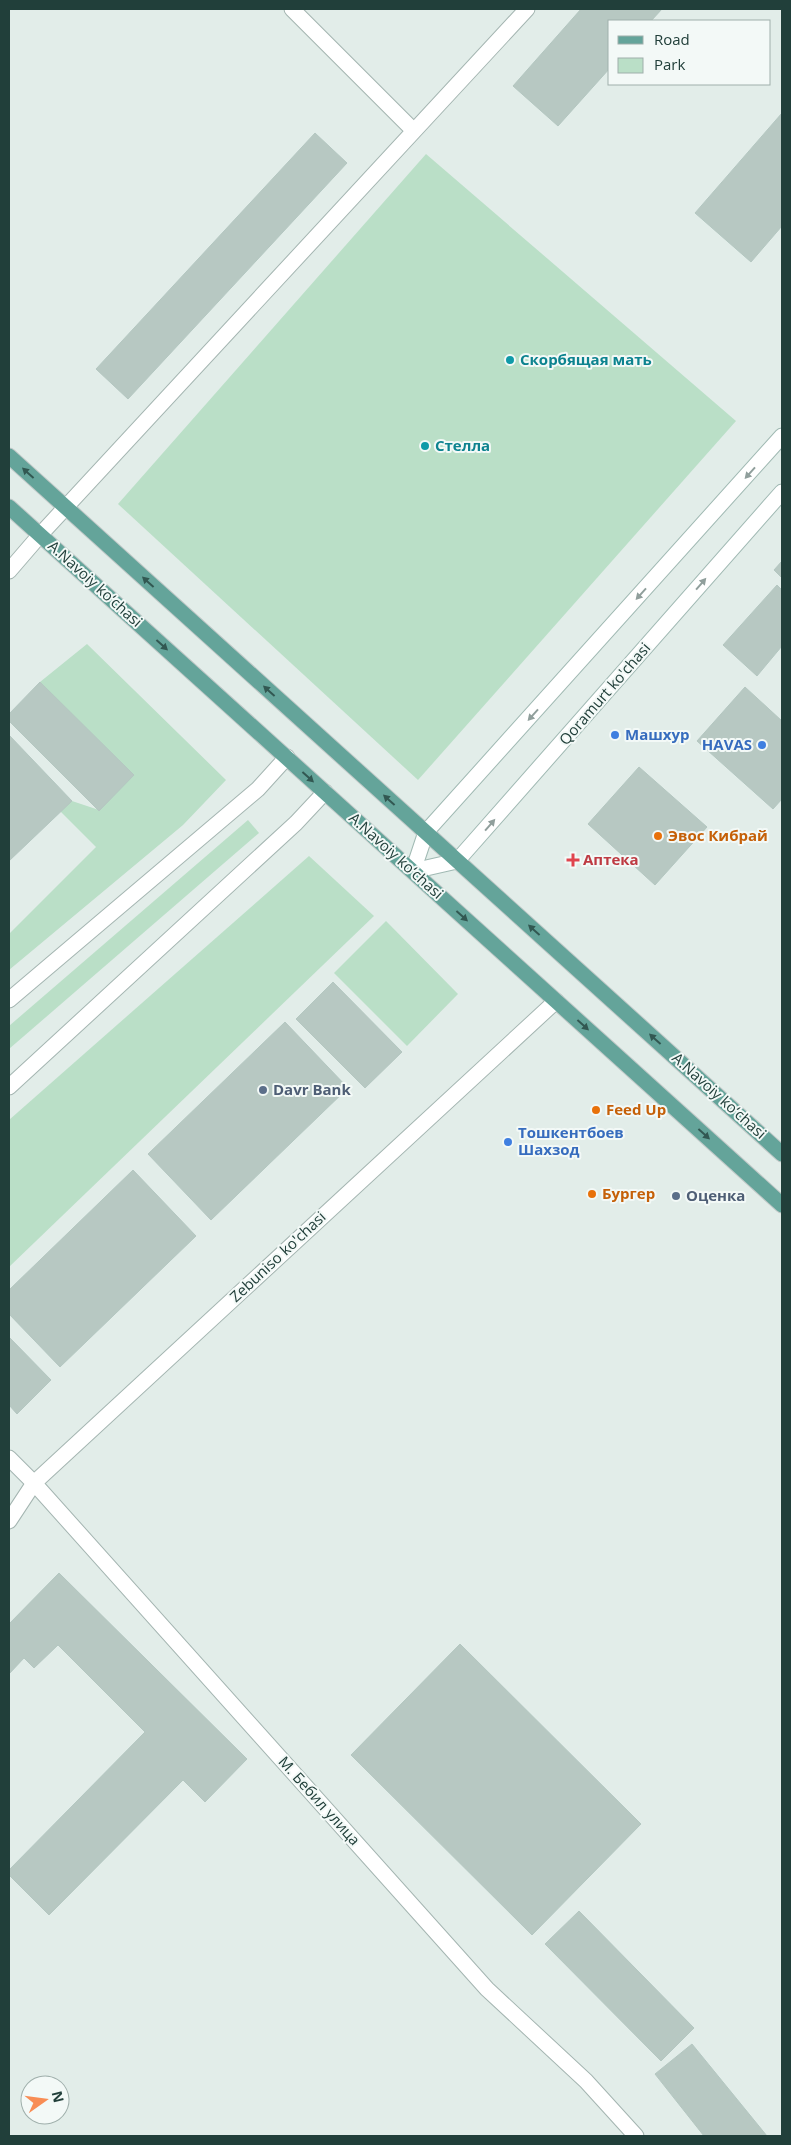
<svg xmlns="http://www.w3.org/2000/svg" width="791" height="2145" font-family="'Open Sans',sans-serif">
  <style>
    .green { fill: #badfc7 }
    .building { fill: #b7c8c2; stroke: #b4c7c1 }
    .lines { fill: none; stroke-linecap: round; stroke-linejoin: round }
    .street-casing { stroke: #a4b5b1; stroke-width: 17 }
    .secondary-casing { stroke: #a0b9b3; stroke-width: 17 }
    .primary-casing { stroke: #c1c9c8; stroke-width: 17 }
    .street { stroke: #fff; stroke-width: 15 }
    .secondary { stroke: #fff; stroke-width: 15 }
    .primary { stroke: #64a49a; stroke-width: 15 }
    .oneway { fill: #325852 }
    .oneway2 { fill: #909f9c }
    .culture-dot { fill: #0f9aa8; stroke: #f3f9f7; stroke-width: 2 }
    .shop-dot { fill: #3f7fe0; stroke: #f3f9f7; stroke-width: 2 }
    .food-dot { fill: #e8710a; stroke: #f3f9f7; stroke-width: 2 }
    .health-dot { fill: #e0444e; stroke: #f3f9f7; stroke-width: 2 }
    .service-dot { fill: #5c6f8a; stroke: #f3f9f7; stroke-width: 2 }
    .labels { text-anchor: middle; stroke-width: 4; stroke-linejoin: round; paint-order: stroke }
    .culture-label { font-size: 15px; font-weight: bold; fill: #0d838f; stroke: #f3f9f7; text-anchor: start }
    .street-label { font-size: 15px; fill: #213f3a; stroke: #f3f9f7 }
    .shop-label { font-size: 15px; font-weight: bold; fill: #366cbe; stroke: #f3f9f7; text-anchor: start }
    .food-label { font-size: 15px; font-weight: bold; fill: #c56008; stroke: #f3f9f7; text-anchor: start }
    .health-label { font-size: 15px; font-weight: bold; fill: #be3a42; stroke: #f3f9f7; text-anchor: start }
    .service-label { font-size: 15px; font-weight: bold; fill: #4e5e75; stroke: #f3f9f7; text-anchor: start }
  </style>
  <rect width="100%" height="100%" fill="#e2ede9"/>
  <g class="green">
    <path d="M 426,154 L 736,421 L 418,780 L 118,504 Z"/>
    <path d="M 87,644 L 226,780 L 183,825 L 9,970 L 9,934 L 96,847 L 60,811 L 72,801 L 99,810 L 40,682 Z"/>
    <path d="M 248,820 L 259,833 L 9,1049 L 9,1026 Z"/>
    <path d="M 309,856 L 374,916 L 9,1267 L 9,1120 Z"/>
    <path d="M 386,921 L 458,994 L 407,1046 L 334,973 Z"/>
  </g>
  <g class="building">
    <path d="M 581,9 L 662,9 L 651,21 L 610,21 L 610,68 L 558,126 L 513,86 Z"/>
    <path d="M 782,113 L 782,226 L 751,262 L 695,213 Z"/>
    <path d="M 315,133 L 347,163 L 128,399 L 96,369 Z"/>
    <path d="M 782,561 L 782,578 L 774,570 Z"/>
    <path d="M 777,585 L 782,590 L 782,646 L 757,676 L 723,645 Z"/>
    <path d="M 40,682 L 134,775 L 99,811 L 9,721 L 9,714 Z"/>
    <path d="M 745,687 L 782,721 L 782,799 L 773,809 L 697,741 Z"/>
    <path d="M 9,735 L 72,801 L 9,861 Z"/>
    <path d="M 639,767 L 707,827 L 655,885 L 588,824 Z"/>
    <path d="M 333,982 L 402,1052 L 365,1088 L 296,1019 Z"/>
    <path d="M 285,1022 L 348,1088 L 211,1220 L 148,1154 Z"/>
    <path d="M 133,1170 L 196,1236 L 60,1367 L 9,1314 L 9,1290 Z"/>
    <path d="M 9,1337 L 51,1380 L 17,1414 L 9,1405 Z"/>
    <path d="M 59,1573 L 247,1759 L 205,1802 L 183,1780 L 49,1915 L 9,1875 L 9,1870 L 145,1732 L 58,1645 L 34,1668 L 24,1658 L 9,1674 L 9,1624 Z"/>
    <path d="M 460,1644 L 641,1824 L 532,1935 L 351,1755 Z"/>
    <path d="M 579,1911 L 694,2028 L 661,2061 L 545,1944 Z"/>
    <path d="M 692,2044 L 767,2136 L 704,2136 L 655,2074 Z"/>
  </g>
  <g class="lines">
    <defs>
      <g id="street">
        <path d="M 292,9 L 413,130"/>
        <path d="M 9,571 L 40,535 L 527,9"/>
        <path d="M 9,1000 L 258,789 L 287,757"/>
        <path d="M 9,1087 L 296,823 L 325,792"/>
        <path d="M 9,1458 L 34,1483 L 487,1989 L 586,2081 L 636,2136"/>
        <path d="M 9,1521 L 34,1483 L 556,1001"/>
      </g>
      <g id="secondary">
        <path d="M 413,871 L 426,832 L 782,436"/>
        <path d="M 413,871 L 457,861 L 782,492"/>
      </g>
      <g id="primary">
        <path d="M 9,456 L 782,1154"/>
        <path d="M 9,507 L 782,1205"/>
      </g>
    </defs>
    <use href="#street" class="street-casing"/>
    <use href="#secondary" class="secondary-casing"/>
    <use href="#primary" class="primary-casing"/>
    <use href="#street" class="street"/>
    <use href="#secondary" class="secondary"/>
    <use href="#primary" class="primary"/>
  </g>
  <defs><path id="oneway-solid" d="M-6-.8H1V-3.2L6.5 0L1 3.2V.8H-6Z" transform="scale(1.25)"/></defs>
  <g class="oneway">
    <use href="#oneway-solid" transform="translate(28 473) rotate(-138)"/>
    <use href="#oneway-solid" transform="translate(148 582) rotate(-138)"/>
    <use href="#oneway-solid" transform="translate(162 645) rotate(42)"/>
    <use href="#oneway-solid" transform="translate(269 691) rotate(-138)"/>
    <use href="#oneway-solid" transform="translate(308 777) rotate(42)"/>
    <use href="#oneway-solid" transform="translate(389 800) rotate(-138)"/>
    <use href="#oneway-solid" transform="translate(462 916) rotate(42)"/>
    <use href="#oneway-solid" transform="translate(534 930) rotate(-138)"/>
    <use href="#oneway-solid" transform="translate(583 1025) rotate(42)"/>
    <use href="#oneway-solid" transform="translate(655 1039) rotate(-138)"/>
    <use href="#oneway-solid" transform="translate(704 1134) rotate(42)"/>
  </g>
  <g class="oneway2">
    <use href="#oneway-solid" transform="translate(750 473) rotate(132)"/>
    <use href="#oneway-solid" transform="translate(701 584) rotate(-49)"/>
    <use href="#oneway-solid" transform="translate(641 594) rotate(132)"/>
    <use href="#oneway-solid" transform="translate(533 715) rotate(132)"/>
    <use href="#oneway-solid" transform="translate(490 825) rotate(-49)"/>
  </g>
  <g class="culture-dot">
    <circle cx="510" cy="360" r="5"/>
    <circle cx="425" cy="446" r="5"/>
  </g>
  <g class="shop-dot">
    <circle cx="615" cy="735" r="5"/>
    <circle cx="762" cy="745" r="5"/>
    <circle cx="508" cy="1142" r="5"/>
  </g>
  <g class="food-dot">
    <circle cx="658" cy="836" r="5"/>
    <circle cx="596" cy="1110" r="5"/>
    <circle cx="592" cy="1194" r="5"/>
  </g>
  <path class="health-dot" d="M570.5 852.5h5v5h5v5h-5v5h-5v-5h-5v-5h5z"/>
  <g class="service-dot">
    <circle cx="263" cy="1090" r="5"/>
    <circle cx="676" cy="1196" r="5"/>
  </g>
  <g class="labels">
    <g class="culture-label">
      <text x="520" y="365">Скорбящая мать</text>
      <text x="435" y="451">Стелла</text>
    </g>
    <g class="street-label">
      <text transform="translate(95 584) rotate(42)" y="5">A.Navoiy ko‘chasi</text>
      <text transform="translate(605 694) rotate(-49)" y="5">Qoramurt ko'chasi</text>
      <text transform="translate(396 856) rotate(42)" y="5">A.Navoiy ko‘chasi</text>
      <text transform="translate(719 1096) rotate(42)" y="5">A.Navoiy ko‘chasi</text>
      <text transform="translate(278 1257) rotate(-43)" y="5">Zebuniso ko'chasi</text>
      <text transform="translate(319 1801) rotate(48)" y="5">М. Бебил улица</text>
    </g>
    <g class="shop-label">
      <text x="625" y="740">Машхур</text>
      <text x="752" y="750" text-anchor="end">HAVAS</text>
      <text x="518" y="1138">Тошкентбоев<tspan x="518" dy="17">Шахзод</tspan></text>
    </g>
    <g class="food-label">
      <text x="668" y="841">Эвос Кибрай</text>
      <text x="606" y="1115">Feed Up</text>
      <text x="602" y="1199">Бургер</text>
    </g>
    <g class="health-label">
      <text x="583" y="865">Аптека</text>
    </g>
    <g class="service-label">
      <text x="273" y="1095">Davr Bank</text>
      <text x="686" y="1201">Оценка</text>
    </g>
  </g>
  <rect width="791" height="2145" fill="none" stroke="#213f3a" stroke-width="20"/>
  <rect x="608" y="20" width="162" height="65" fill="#f3f9f7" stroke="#9fafab"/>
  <rect x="618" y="36" width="25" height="8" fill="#64a49a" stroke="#9fafab"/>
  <text x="654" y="45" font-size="15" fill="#213f3a">Road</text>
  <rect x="618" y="58" width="25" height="15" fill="#badfc7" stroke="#9fafab"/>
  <text x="654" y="70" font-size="15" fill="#213f3a">Park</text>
  <g transform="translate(45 2100) rotate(76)"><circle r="24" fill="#f3f9f7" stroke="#9fafab"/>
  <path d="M0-4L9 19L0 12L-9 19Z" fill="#f88d55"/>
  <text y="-8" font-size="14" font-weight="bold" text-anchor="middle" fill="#213f3a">N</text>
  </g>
</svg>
